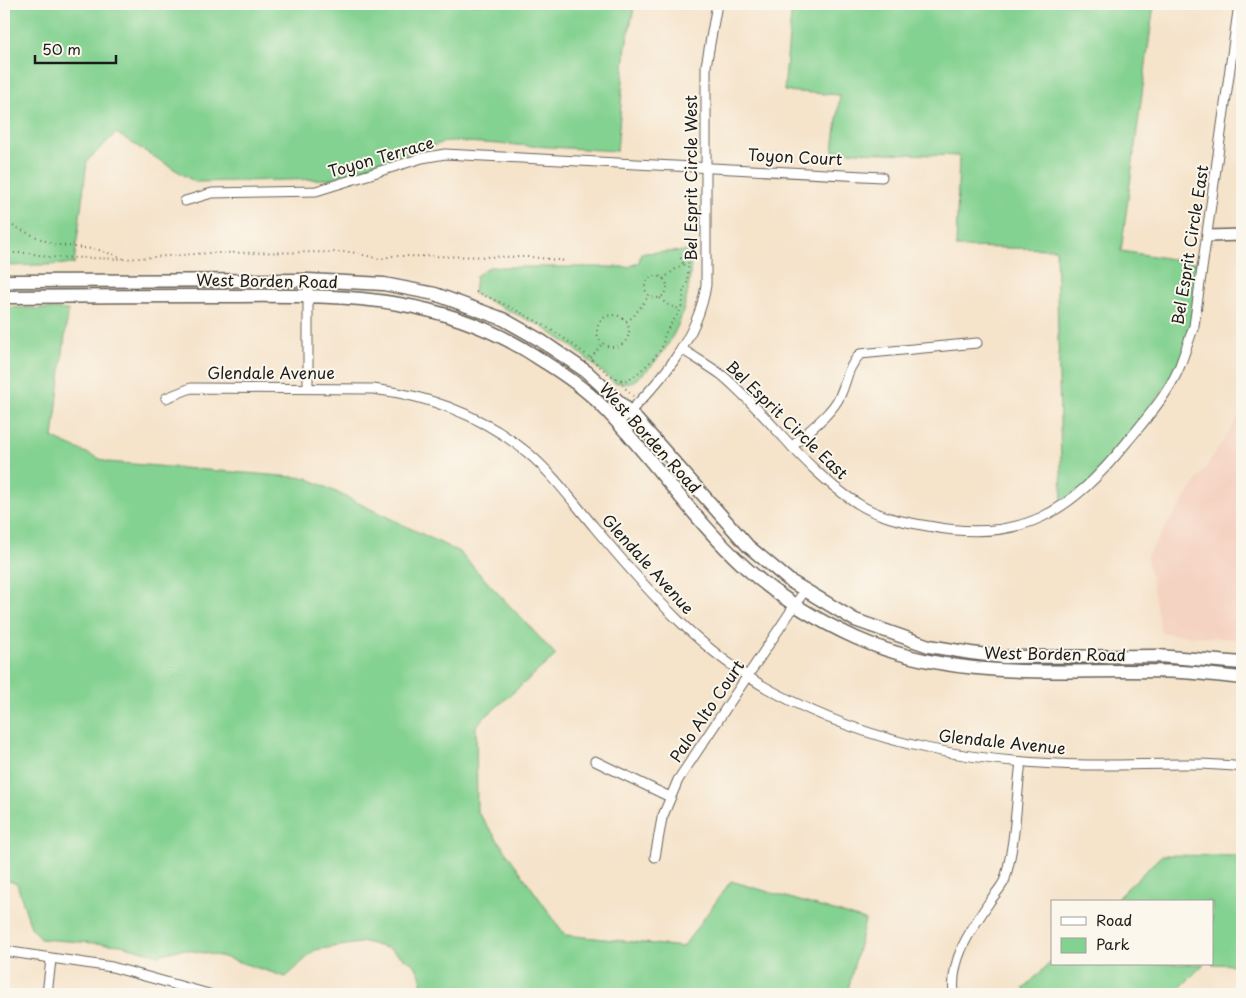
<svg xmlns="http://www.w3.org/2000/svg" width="1246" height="998" font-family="'Playpen Sans',sans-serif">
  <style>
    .built { fill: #f5d3c2 }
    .green { fill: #84d291; stroke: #507756 }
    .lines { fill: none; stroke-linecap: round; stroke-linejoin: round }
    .minor-casing { stroke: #686259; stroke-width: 11 }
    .tertiary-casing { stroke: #686259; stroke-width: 14 }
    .secondary-casing { stroke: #686259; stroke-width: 15 }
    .path { stroke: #686259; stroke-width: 2; stroke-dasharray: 1 4; stroke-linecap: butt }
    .minor { stroke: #fff; stroke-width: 9 }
    .tertiary { stroke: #fff; stroke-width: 11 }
    .secondary { stroke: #fff; stroke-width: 12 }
    .labels { text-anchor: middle; stroke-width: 4; stroke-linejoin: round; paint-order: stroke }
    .street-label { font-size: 16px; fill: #1c1c1c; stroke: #fbf7ec }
  </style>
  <rect width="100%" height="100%" fill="#fbf7ec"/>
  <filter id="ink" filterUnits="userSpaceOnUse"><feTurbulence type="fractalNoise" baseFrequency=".02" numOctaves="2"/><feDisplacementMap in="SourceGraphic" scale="10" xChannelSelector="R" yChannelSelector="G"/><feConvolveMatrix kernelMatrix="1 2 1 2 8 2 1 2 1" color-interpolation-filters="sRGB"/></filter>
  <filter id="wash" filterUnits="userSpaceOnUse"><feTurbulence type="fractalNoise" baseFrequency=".0096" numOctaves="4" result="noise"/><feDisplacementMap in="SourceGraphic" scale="20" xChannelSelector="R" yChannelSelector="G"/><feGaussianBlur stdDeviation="1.12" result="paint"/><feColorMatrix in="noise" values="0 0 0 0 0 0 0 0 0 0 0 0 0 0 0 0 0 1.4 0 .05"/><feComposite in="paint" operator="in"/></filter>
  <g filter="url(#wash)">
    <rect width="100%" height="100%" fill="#f5e3ca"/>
    <path class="built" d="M 1242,412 L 1242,640 L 1161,633 L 1147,556 Z"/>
    <g class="green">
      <path d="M 4,4 L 635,4 L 626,45 L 617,151 L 448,141 L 330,179 L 195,182 L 116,133 L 87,161 L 74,264 L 4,266 Z"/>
      <path d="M 792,4 L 1154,4 L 1121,251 L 1204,264 L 1194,326 L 1178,370 L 1099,477 L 1062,507 L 1056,249 L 956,247 L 959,156 L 833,151 L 840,95 L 784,91 Z"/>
      <path d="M 691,251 C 692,303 675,353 631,383 L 615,383 L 574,348 L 541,326 L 474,294 L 476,276 L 489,267 L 629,267 L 639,262 L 641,253 Z"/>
      <path d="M 4,307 L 68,310 L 53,438 L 107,462 L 307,478 L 459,552 L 556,655 L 476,725 L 477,811 L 565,935 L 683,947 L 731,881 L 865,920 L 847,994 L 417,994 L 422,980 L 415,965 L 390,949 L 365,942 L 315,950 L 286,977 L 220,956 L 182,949 L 158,955 L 121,945 L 40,939 L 31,927 L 17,884 L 4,879 Z"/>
      <path d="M 1162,855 L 1242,856 L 1242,965 L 1212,964 L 1212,902 L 1113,902 Z"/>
      <path d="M 1052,961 L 1052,964 L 1204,964 L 1174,994 L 1030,994 L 1023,989 Z"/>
    </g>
  </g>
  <g filter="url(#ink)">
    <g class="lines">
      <defs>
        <g id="minor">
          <path d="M 185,201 L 212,193 L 316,191 L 422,158 L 445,154 L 882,177"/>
          <path d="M 682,349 C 695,358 710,366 723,376 C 770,416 804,470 857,503 C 878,517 904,522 928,526 C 1021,544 1070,513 1127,442 C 1145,420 1167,396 1179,368 C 1184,355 1189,340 1194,326 L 1239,4"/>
          <path d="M 308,388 L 308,280"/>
          <path d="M 166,398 L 191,388 L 373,389 C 431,396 483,416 528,453 C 553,474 574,503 595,528 C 647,590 701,653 774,692 C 874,746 975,763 1087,765 C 1139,766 1191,761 1242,767"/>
          <path d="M 618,423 C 657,386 698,340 706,285 L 706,66 L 717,4"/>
          <path d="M 792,447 C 807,431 830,416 840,396 C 848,378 846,370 860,354 L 977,343"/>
          <path d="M 595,761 L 670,797"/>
          <path d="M 655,857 L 662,818 L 678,780 L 805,590"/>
          <path d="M 4,951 L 112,967 L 209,994"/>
          <path d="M 47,994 L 51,960"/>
          <path d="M 954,994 C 950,958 971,930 990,901 C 995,894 1002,887 1005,879 C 1016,841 1016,801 1021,762"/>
        </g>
        <path id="tertiary" d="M 1208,236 L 1242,235"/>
        <g id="secondary">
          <path d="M 4,281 L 308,280 L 384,284 L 435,294 L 503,319 L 540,340 L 587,372 L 630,412 L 748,546 L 790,581 L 855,620 L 929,646 L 971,653 L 1004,657 L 1158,656 L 1242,663"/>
          <path d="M 4,297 C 72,296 141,296 210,296 C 334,296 438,289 546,363 C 565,375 584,388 600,404 C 652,456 692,519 746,568 C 778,597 817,620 856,638 C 962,685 1069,667 1181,672 C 1201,673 1222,676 1242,678"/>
        </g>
      </defs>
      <use href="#minor" class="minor-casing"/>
      <use href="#tertiary" class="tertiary-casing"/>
      <use href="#secondary" class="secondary-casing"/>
      <g class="path">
        <path d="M 4,222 L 52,244 L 99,250 L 123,258"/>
        <path d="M 4,253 L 29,253 L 48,257 L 125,259 L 210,253 L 351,252 L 380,259 L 392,256 L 531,257 L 566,261"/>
        <path d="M 679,253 L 683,264"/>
        <circle cx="656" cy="287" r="11"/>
        <path d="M 663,279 L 678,267 L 688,263"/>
        <path d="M 476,292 C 515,308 551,327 584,353 C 598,363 610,381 628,380 C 635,377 659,355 662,347 C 664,342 663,338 666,332 C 675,315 685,312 683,291 L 687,284 L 690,242"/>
        <path d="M 660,298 L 666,304 L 681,310"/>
        <circle cx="613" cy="331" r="16"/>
        <path d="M 626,321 L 633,317 L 648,297"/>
        <path d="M 591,358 L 602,344"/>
        <path d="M 621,380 L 622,385 L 633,396"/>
      </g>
      <use href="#minor" class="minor"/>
      <use href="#tertiary" class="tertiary"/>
      <use href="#secondary" class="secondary"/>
    </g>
  </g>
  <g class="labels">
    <g class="street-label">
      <text transform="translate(381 157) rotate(-16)" y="6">Toyon Terrace</text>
      <text transform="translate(795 157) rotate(3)" y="6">Toyon Court</text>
      <text transform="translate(691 178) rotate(-90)" y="6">Bel Esprit Circle West</text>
      <text transform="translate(1190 245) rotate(-81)" y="6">Bel Esprit Circle East</text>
      <text transform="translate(267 281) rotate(1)" y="6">West Borden Road</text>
      <text x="271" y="379">Glendale Avenue</text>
      <text transform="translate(787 420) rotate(44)" y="6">Bel Esprit Circle East</text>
      <text transform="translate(650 438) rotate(48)" y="6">West Borden Road</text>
      <text transform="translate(648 564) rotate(48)" y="6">Glendale Avenue</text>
      <text transform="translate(1055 654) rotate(1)" y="6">West Borden Road</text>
      <text transform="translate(707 711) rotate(-56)" y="6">Palo Alto Court</text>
      <text transform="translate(1002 742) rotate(6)" y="6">Glendale Avenue</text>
    </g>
  </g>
  <rect width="1246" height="998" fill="none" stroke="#fbf7ec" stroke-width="20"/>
  <rect x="1051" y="900" width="162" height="65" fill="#fbf7ec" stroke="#a29f99"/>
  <rect x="1061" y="917" width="25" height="8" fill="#ffffff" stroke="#a29f99"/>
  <text x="1096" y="926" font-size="15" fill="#1c1c1c">Road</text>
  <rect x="1061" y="938" width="25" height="15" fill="#84d291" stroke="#a29f99"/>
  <text x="1096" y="950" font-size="15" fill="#1c1c1c">Park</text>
  <path d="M35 55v8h81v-8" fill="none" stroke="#1c1c1c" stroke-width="2.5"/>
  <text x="42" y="55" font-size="15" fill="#1c1c1c" stroke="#fbf7ec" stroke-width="4" paint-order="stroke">50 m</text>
</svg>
